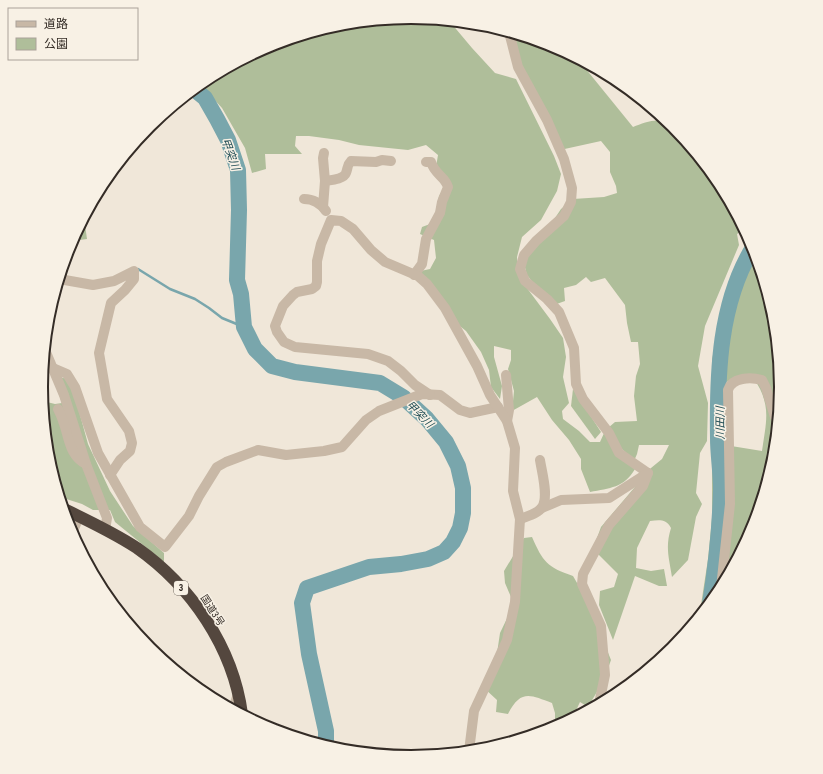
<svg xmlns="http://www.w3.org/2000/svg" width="823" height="774" font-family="'Roboto Condensed','Noto Sans JP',sans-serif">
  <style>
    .green { fill: #afbe9a }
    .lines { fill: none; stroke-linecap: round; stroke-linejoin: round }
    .stream { stroke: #79a6ac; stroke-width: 2.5 }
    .river { stroke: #79a6ac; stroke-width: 16 }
    .street { stroke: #c8b8a6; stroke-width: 10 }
    .highway { stroke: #54473e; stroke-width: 12 }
    .labels { text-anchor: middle; stroke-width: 3; stroke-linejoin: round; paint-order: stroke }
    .shield { fill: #f8f1e5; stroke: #6f675f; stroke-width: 1 }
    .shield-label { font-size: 9px; font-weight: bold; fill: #342c26 }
    .street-label { font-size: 10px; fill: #342c26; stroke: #f8f1e5 }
    .water-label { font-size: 11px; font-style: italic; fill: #1e4b53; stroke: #f8f1e5 }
    .rim { fill: none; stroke: #342c26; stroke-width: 2 }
  </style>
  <rect width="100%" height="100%" fill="#f0e7d9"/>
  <g class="green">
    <path d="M 412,17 L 452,21 L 451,23 L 472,48 L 495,73 L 516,79 L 554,156 L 561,174 L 557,191 L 541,220 L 522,237 L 517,257 L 518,276 L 550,319 L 563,338 L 566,357 L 563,377 L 569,403 L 562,411 L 563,419 L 579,431 L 590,442 L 600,442 L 605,431 L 635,469 C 624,488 610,488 590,492 L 581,469 L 581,459 L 569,440 L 552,420 L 537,397 L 512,411 L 514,391 L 508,369 L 511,360 L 511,350 L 494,346 L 494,357 L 502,386 L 500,399 L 491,387 L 489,370 L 481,352 L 466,331 L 445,314 L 416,272 L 430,269 L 436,258 L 434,240 L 420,234 L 422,227 L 430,224 L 435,215 L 439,196 L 447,183 L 436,167 L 438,155 L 426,145 L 408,150 L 359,145 L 339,140 L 309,136 L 296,136 L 295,146 L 302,154 L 265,154 L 266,169 L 252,173 L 245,148 L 222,108 L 200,84 L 206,79 L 270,45 L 340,24 Z"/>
    <path d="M 506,31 L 553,45 L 583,61 L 581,63 L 633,127 C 646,122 661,116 673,126 L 719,182 L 744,229 L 737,234 L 739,245 L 705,326 L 698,366 L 708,403 L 707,441 L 700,453 L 696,493 L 702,504 L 696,517 L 688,560 L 672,577 C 669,558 665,547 671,528 C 666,519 660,520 650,521 L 637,548 L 636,568 L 651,571 L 664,569 L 667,586 L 659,586 L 635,576 L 613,640 L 599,605 L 600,591 L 614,587 L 618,574 L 593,549 L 601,527 L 651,468 L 662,459 L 669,445 L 639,445 L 637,454 L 634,461 L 620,447 L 608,428 L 615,422 L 637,421 L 634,396 L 636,376 L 640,364 L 638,342 L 631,342 L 627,323 L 625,305 L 605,278 L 591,282 L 586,277 L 576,285 L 564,288 L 565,301 L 551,306 L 527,275 L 524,264 L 527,254 L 541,239 L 561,209 L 573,199 L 604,197 L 617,193 L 616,186 L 610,172 L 610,152 L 601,141 L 560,150 L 517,65 Z"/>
    <path d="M 84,218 L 87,239 L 72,241 Z"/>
    <path d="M 751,240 L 753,246 L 774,315 L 781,387 L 774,459 L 753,529 L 719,593 L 699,618 L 708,559 L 712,518 L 712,455 L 725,445 L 762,451 C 766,422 772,405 754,379 L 713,383 L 712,359 L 717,339 L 740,291 L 747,247 Z"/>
    <path d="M 52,375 L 67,379 L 76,400 L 88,444 L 110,491 L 133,526 L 164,553 L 164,562 L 115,522 L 110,510 L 93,510 L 82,504 L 60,497 L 49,459 L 43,401 L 55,404 L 62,403 Z"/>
    <path d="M 573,389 L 601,432 L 595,439 L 571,406 Z"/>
    <path d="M 532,537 C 543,562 547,567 573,576 L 580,588 L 605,645 L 611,660 L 604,680 L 588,707 L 580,702 L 572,719 L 555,728 L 555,713 L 552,703 C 530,695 521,689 508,714 L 496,712 L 497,700 L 484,688 L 496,660 L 500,633 L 514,604 L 505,583 L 504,571 L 524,538 Z"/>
  </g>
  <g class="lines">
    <path class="stream" d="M 138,269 L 170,289 L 195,299 L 209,308 L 222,318 L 244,327"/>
    <g class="river">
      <path d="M 194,89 L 205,98 L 217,119 L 228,140 L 238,170 L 239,210 L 237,280 L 241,294 L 244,327 L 255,349 L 272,366 L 295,372 L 380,383 L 403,397 L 427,419 L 446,442 L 458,466 L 463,488 L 463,513 L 460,528 L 453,542 L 444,552 L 428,559 L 401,564 L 369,567 L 307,588 L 302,603 L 309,654 L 326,731 L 326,746"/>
      <path d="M 710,604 C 716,566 720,529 721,490 C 721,472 718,455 718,438 C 717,374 719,302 754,246"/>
    </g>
    <g class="street">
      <path d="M 509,32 L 518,67 L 547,120 L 564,159 L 572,188 L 571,202 L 564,216 L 536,241 L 524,255 L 520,269 L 525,281 L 547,299 L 559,312 L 574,348 L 576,384 L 583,399 L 609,433 L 619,453 L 648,473 L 643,486 L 609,525 L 583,574 L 582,584 L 601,626 L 605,675 L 599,704"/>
      <path d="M 325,181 C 331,180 344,179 346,173 C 348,168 347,165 351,161 L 376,162 L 382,160 L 391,161"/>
      <path d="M 304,199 C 313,199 321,204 326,211"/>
      <path d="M 323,207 L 325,181 L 323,158 L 324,153"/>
      <path d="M 414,275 L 422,264 L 426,239 L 440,213 L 442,202 L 448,187 C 445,176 435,175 431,162 L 426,162"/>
      <path d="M 59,279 L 93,285 L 114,281 L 134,271 L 134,279 L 125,290 L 111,303 L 99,353 L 107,399 L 129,431 L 132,443 L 130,451 L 120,460 L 110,475"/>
      <path d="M 45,350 L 64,395 L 86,464 L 107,518 L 105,530"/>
      <path d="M 53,368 L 67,374 L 75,387 L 98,453 L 140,527 L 165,547 L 189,516 L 199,496 L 217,467 L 226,462 L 258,450 L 286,455 L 324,451 L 342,447 L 366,420 L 379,411 L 422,394 L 440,395 L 460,410 L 470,413 L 498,407"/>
      <path d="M 506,375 L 509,410 L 507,421"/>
      <path d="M 430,395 L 415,385 L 401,371 L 388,361 L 368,354 L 295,347 L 284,342 L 277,332 L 275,326 L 283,306 L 293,295 L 297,292 L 312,289 L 316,286 L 317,282 L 317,261 L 321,244 L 331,220 L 341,221 L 353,229 L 371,250 L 385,262 L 418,276 L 427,284 L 445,308 L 477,366 L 490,395 L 507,421 L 515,448 L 513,491 L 520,519 L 515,602 L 507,640 L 474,711 L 469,751"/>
      <path d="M 58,409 C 60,413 62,417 63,421 C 69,436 69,456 86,464"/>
      <path d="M 542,508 L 561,500 L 609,498 L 648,473"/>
      <path d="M 520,519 C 527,516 538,514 542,507 C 549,497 542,473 540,460"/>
      <path d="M 72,533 L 79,517"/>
      <path d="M 721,588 L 730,504 L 728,390 C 732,377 751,377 762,380 L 766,388 L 775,417"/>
      <path d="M 233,709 L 238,694"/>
    </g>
    <path class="highway" d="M 64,509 C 87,520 116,534 137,548 C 191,586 233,647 242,714"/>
  </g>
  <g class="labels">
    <rect class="shield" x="174" y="581" width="14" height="14" rx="3"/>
    <g class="shield-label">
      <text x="181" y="591">3</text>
    </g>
    <g class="street-label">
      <text transform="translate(213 610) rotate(57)" y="4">国道3号</text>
    </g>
    <g class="water-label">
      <text transform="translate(231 154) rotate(70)" y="4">甲突川</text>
      <text transform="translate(420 414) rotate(45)" y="4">甲突川</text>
      <text transform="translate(720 423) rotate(-90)" y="4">川田川</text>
    </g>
  </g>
  <path d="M0 0H823V774H0ZM48 387a363 363 0 1 1 726 0a363 363 0 1 1-726 0Z" fill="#f8f1e5" fill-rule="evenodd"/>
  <path class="rim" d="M48 387a363 363 0 1 1 726 0a363 363 0 1 1-726 0Z"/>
  <rect x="8" y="8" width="130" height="52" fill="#f8f1e5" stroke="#aaa299"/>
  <rect x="16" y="21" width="20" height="6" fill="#c8b8a6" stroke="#aaa299"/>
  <text x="44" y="28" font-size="12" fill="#342c26">道路</text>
  <rect x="16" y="38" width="20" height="12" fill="#afbe9a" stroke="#aaa299"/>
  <text x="44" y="48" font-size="12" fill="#342c26">公園</text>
</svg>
